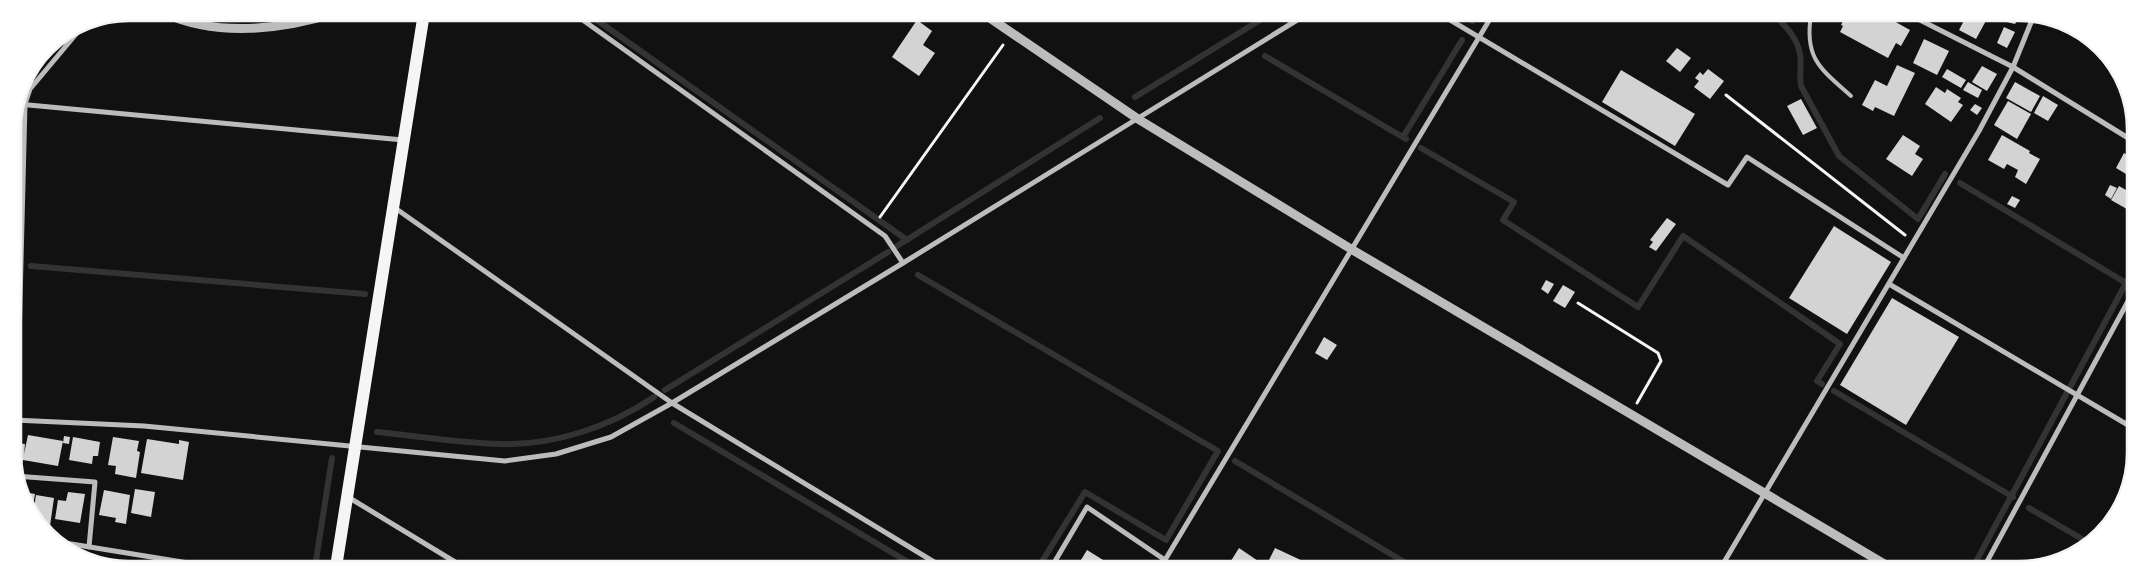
<svg xmlns="http://www.w3.org/2000/svg" width="2148" height="582" font-family="Manrope,sans-serif">
  <style>
    .lines { fill: none; stroke-linecap: round; stroke-linejoin: round }
    .stream { stroke: #333; stroke-width: 6 }
    .building { fill: #d3d3d3 }
    .path { stroke: #f5f5f5; stroke-width: 3 }
    .service { stroke: #bcbcbc; stroke-width: 4 }
    .minor { stroke: #bcbcbc; stroke-width: 5 }
    .tertiary { stroke: #bcbcbc; stroke-width: 9 }
    .primary { stroke: #f5f5f5; stroke-width: 12 }
    .rim { fill: none; stroke: #f5f5f5; stroke-width: 2.5 }
  </style>
  <rect width="100%" height="100%" fill="#111"/>
  <g class="lines">
    <g class="stream">
      <path d="M 587,13 L 907,240"/>
      <path d="M 1673,14 L 1677,14"/>
      <path d="M 1774,14 C 1785,26 1797,37 1800,54 C 1802,64 1799,75 1801,86 L 1839,156 L 1918,219 L 1945,174"/>
      <path d="M 1472,21 L 1476,14"/>
      <path d="M 1265,56 L 1406,139"/>
      <path d="M 1135,97 L 1270,14"/>
      <path d="M 1403,137 L 1462,40"/>
      <path d="M 1421,148 L 1514,202 L 1503,220 L 1638,307 L 1683,236 L 1840,344 L 1817,381 L 1822,384"/>
      <path d="M 1960,183 L 2126,283"/>
      <path d="M 897,246 L 1100,118"/>
      <path d="M 31,266 L 365,294"/>
      <path d="M 918,275 L 1218,451 L 1166,540 L 1085,492 L 1038,568"/>
      <path d="M 665,390 L 888,252"/>
      <path d="M 1834,391 L 2013,497"/>
      <path d="M 674,423 L 918,568"/>
      <path d="M 377,432 C 417,436 458,443 499,444 C 553,446 610,427 654,397"/>
      <path d="M 1235,461 L 1416,569"/>
      <path d="M 2029,508 L 2089,543"/>
      <path d="M 315,567 L 332,458"/>
      <path d="M 1972,569 L 2133,270"/>
    </g>
  </g>
  <g class="building">
    <path d="M 1846,15 L 1883,15 L 1910,30 L 1901,46 L 1896,43 L 1888,58 L 1840,32 L 1843,26 L 1841,25 Z"/>
    <path d="M 1967,15 L 1984,15 L 1988,17 L 1976,39 L 1959,30 Z"/>
    <path d="M 1991,15 L 2020,15 L 2015,24 L 1990,18 Z"/>
    <path d="M 917,20 L 932,31 L 923,45 L 935,53 L 919,76 L 892,57 Z"/>
    <path d="M 2004,27 L 2015,32 L 2007,48 L 1997,43 Z"/>
    <path d="M 1924,39 L 1949,51 L 1937,75 L 1913,63 Z"/>
    <path d="M 1677,48 L 1691,58 L 1680,72 L 1666,61 Z"/>
    <path d="M 1897,65 L 1915,73 L 1894,116 L 1875,107 L 1873,111 L 1862,105 L 1875,80 L 1887,86 Z"/>
    <path d="M 1982,66 L 1997,74 L 1987,91 L 1972,82 Z"/>
    <path d="M 1708,69 L 1724,81 L 1710,99 L 1694,87 L 1699,81 L 1695,78 L 1700,72 L 1703,75 Z"/>
    <path d="M 1947,69 L 1966,80 L 1961,88 L 1942,77 Z"/>
    <path d="M 1621,70 L 1695,114 L 1675,146 L 1602,102 Z"/>
    <path d="M 1968,82 L 1982,90 L 1978,98 L 1963,90 Z"/>
    <path d="M 2015,82 L 2040,96 L 2031,112 L 2006,98 Z"/>
    <path d="M 1936,87 L 1945,93 L 1947,89 L 1961,98 L 1958,102 L 1963,105 L 1951,122 L 1925,104 Z"/>
    <path d="M 2043,96 L 2058,105 L 2048,121 L 2034,113 Z"/>
    <path d="M 1801,99 L 1817,128 L 1803,135 L 1787,106 Z"/>
    <path d="M 2008,101 L 2031,114 L 2017,139 L 1994,125 Z"/>
    <path d="M 1975,104 L 1982,108 L 1977,115 L 1970,110 Z"/>
    <path d="M 1903,135 L 1920,146 L 1915,154 L 1923,159 L 1912,176 L 1886,159 Z"/>
    <path d="M 2002,135 L 2030,151 L 2029,153 L 2040,159 L 2026,184 L 2015,177 L 2018,170 L 2007,164 L 2004,169 L 1988,160 Z"/>
    <path d="M 2124,153 L 2133,158 L 2131,177 L 2116,168 Z"/>
    <path d="M 2110,185 L 2117,188 L 2111,199 L 2105,195 Z"/>
    <path d="M 2119,186 L 2133,194 L 2132,212 L 2111,200 Z"/>
    <path d="M 2012,196 L 2020,200 L 2015,208 L 2007,204 Z"/>
    <path d="M 1667,218 L 1676,224 L 1656,251 L 1649,247 L 1653,242 L 1650,240 Z"/>
    <path d="M 1834,226 L 1891,262 L 1847,334 L 1789,298 Z"/>
    <path d="M 1546,280 L 1554,284 L 1548,294 L 1541,289 Z"/>
    <path d="M 1563,285 L 1575,292 L 1565,308 L 1553,301 Z"/>
    <path d="M 1892,298 L 1959,337 L 1906,425 L 1840,385 Z"/>
    <path d="M 1324,337 L 1337,345 L 1327,360 L 1315,353 Z"/>
    <path d="M 28,435 L 63,441 L 58,466 L 23,460 L 22,465 L 15,464 L 15,443 L 25,444 L 24,454 Z"/>
    <path d="M 64,436 L 70,437 L 69,444 L 63,443 Z"/>
    <path d="M 73,437 L 100,442 L 98,456 L 93,456 L 92,464 L 69,460 Z"/>
    <path d="M 113,437 L 139,441 L 137,451 L 140,452 L 136,478 L 115,474 L 116,466 L 108,465 Z"/>
    <path d="M 147,439 L 179,444 L 179,440 L 189,442 L 183,480 L 141,473 Z"/>
    <path d="M 135,489 L 155,492 L 151,517 L 131,513 Z"/>
    <path d="M 104,490 L 130,495 L 126,524 L 115,522 L 116,518 L 99,515 Z"/>
    <path d="M 24,492 L 35,494 L 33,506 L 30,505 Z"/>
    <path d="M 68,492 L 85,494 L 80,523 L 55,519 L 58,500 L 66,501 Z"/>
    <path d="M 36,495 L 54,498 L 50,526 L 41,524 L 31,507 L 34,507 Z"/>
    <path d="M 1239,548 L 1261,563 L 1258,568 L 1236,568 L 1229,564 Z"/>
    <path d="M 1275,548 L 1320,569 L 1265,568 Z"/>
    <path d="M 1087,550 L 1116,568 L 1076,568 Z"/>
    <path d="M 1322,561 L 1332,566 L 1331,569 L 1319,567 Z"/>
  </g>
  <g class="lines">
    <g class="path">
      <path d="M 1726,95 L 1905,235"/>
      <path d="M 880,217 L 1003,45"/>
      <path d="M 1578,303 L 1658,353 L 1661,361 L 1637,403"/>
    </g>
    <path class="service" d="M 1811,15 C 1804,59 1821,69 1851,96"/>
    <g class="minor">
      <path d="M 573,13 L 885,236 L 903,263"/>
      <path d="M 1440,14 L 1728,185 L 1747,157 L 1904,258"/>
      <path d="M 1910,15 L 2013,67 L 2133,141"/>
      <path d="M 18,104 L 403,140"/>
      <path d="M 395,208 L 672,403 L 944,568"/>
      <path d="M 1889,284 L 2133,428"/>
      <path d="M 14,420 L 144,426 L 505,461 L 556,454 L 611,437 L 672,403 L 903,263 L 1307,14"/>
      <path d="M 17,420 L 25,104 L 30,89 L 87,21"/>
      <path d="M 15,476 L 95,482 L 89,547"/>
      <path d="M 348,497 L 465,568"/>
      <path d="M 59,542 L 213,567"/>
      <path d="M 1165,560 L 1169,568"/>
      <path d="M 1051,568 L 1087,507 L 1165,560 L 1493,14"/>
      <path d="M 1720,569 L 1979,131 L 2013,67 L 2034,15"/>
      <path d="M 1983,569 L 2133,292"/>
    </g>
    <g class="tertiary">
      <path d="M 164,13 C 216,37 281,30 335,13"/>
      <path d="M 984,14 L 1138,119 L 1351,249 L 1893,569"/>
    </g>
    <path class="primary" d="M 336,567 L 424,13"/>
  </g>
  <path d="M0 0H2148V582H0ZM129 21H2019A108 108 0 0 1 2127 129V453A108 108 0 0 1 2019 561H129A108 108 0 0 1 21 453V129A108 108 0 0 1 129 21Z" fill="#fff" fill-rule="evenodd"/>
  <path class="rim" d="M129 21H2019A108 108 0 0 1 2127 129V453A108 108 0 0 1 2019 561H129A108 108 0 0 1 21 453V129A108 108 0 0 1 129 21Z"/>
</svg>
